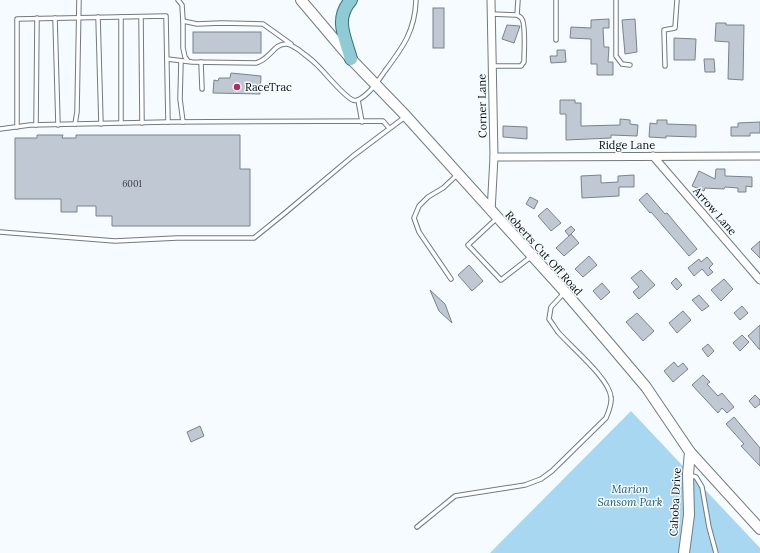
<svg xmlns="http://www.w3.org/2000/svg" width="760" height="553" font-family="Lora,serif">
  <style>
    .green { fill: #a8d7f2 }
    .building { fill: #c0c8d3; stroke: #7b828c }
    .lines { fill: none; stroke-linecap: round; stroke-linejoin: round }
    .lane-casing { stroke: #6f7b82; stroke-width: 5.5 }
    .street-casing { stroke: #6f7b82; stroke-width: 9 }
    .secondary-casing { stroke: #6f7b82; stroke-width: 12 }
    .primary-casing { stroke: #2f737d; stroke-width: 14 }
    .lane { stroke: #fff; stroke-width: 3.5 }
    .street { stroke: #fff; stroke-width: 7 }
    .secondary { stroke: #fff; stroke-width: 10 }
    .primary { stroke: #8ecbd4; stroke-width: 12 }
    .poi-dot { fill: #b52a64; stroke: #f5fbfe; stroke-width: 1.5 }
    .labels { text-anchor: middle; stroke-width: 3; stroke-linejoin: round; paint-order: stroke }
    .number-label { font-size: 9px; fill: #383c42 }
    .poi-label { font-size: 11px; fill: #0a0e11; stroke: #f5fbfe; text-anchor: start }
    .street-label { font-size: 11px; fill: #0a0e11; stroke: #f5fbfe }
    .park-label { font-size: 11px; font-style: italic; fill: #175977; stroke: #f5fbfe }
  </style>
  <rect width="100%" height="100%" fill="#f5fbfe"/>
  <path class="green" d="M 631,411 L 760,548 L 760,553 L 490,553 Z"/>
  <g class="building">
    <rect x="433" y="8" width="11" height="40"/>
    <path d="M 609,19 L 609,28 L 603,28 L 604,47 L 609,47 L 608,62 L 613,62 L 613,75 L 597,75 L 597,64 L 591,64 L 591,39 L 570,38 L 571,27 L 591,28 L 591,20 Z"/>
    <path d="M 635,19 L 637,52 L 625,54 L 622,20 Z"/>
    <path d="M 716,23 L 726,23 L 726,25 L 744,25 L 743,80 L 728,79 L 729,42 L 715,41 Z"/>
    <path d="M 507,25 L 520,26 L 514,43 L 502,39 Z"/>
    <rect x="193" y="32" width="68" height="21"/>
    <path d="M 674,38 L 696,39 L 695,60 L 674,60 Z"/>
    <path d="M 557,50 L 565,50 L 566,62 L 551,63 L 550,56 L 557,56 Z"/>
    <path d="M 704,59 L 714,59 L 715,72 L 705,72 Z"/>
    <path d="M 231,73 L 261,76 L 260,94 L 213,93 L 214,80 L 218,81 L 219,78 L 230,78 Z"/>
    <path d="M 560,100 L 575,100 L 575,103 L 581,103 L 581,126 L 620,125 L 620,119 L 630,120 L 630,124 L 638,125 L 637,136 L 611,135 L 611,138 L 566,140 L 566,114 L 560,114 Z"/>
    <path d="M 657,120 L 667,120 L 667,124 L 696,125 L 696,137 L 666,136 L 666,138 L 649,137 L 650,123 L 657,124 Z"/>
    <path d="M 760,122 L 760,133 L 750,133 L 750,136 L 731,136 L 731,127 L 738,127 L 738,123 Z"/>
    <path d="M 503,126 L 527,127 L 527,139 L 503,137 Z"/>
    <path d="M 37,135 L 63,135 L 62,138 L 76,138 L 76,135 L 240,135 L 240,169 L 250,169 L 250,226 L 112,226 L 112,216 L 96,216 L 96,206 L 77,206 L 77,212 L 61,212 L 61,199 L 15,199 L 15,138 L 37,138 Z"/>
    <path d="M 716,169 L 725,169 L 725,176 L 752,177 L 752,187 L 746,186 L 746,192 L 738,192 L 738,188 L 725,187 L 724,189 L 705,188 L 704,191 L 692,186 L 699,171 L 715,179 Z"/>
    <path d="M 601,175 L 601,183 L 618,182 L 618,176 L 634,175 L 634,187 L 619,187 L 619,196 L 582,198 L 581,176 Z"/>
    <path d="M 647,193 L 665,214 L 667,213 L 697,249 L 689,256 L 651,212 L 650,213 L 639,200 Z"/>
    <path d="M 530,197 L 538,201 L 534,209 L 526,204 Z"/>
    <path d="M 547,208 L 561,223 L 551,231 L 538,216 Z"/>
    <path d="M 571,226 L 575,230 L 569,236 L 565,231 Z"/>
    <path d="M 571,234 L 579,243 L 564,256 L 556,248 Z"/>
    <path d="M 760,241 L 760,258 L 751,249 Z"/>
    <path d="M 589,256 L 597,265 L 583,277 L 575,269 Z"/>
    <path d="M 707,257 L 713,264 L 709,268 L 713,272 L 708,276 L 702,269 L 694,276 L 688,268 L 699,259 L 701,262 Z"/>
    <path d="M 469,265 L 483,281 L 472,291 L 458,275 Z"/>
    <path d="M 641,270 L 655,285 L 639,299 L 633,292 L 639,287 L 631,278 Z"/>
    <path d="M 676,278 L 682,285 L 677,290 L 671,283 Z"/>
    <path d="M 724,279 L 733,289 L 721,301 L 711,290 Z"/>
    <path d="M 602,283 L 610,292 L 601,300 L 593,291 Z"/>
    <path d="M 430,290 L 445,304 L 452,323 L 439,311 Z"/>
    <path d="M 699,295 L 709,306 L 702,311 L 692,300 Z"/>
    <path d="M 742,306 L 748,313 L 740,320 L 734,313 Z"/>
    <path d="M 683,311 L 691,320 L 677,333 L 669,323 Z"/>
    <path d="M 637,313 L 654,331 L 643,341 L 626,322 Z"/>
    <path d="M 760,325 L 760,350 L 748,336 Z"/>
    <path d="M 742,335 L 749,342 L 740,351 L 733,343 Z"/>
    <path d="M 708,344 L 714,351 L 708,357 L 702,349 Z"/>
    <path d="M 674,362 L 678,367 L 683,363 L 688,369 L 673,382 L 664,371 Z"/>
    <path d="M 703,375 L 710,382 L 707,384 L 718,396 L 722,393 L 734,407 L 727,413 L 722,408 L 718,413 L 692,385 Z"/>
    <path d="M 755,395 L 760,400 L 760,404 L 755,408 L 749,401 Z"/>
    <path d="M 734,417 L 760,448 L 760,466 L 741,446 L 744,444 L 726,424 Z"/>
    <path d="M 200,426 L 204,436 L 191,442 L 187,432 Z"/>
  </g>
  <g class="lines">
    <defs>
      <g id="lane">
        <path d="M 178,0 L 182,5 L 183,21 L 183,48 L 185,57 L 188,61"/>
        <path d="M 616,0 L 616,56 L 622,64 L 630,65"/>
        <path d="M 491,14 L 517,15 C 519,16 521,17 522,19 C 526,26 524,52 524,62 L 521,66 L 492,66"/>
        <path d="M 517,15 L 518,0"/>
        <path d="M 98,17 L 101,124"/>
        <path d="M 141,17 L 142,123"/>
        <path d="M 55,18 L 58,125"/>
        <path d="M 183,21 L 197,24 L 221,23 L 263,24 L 291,44"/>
        <path d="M 556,40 L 556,0"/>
        <path d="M 167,59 L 192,62 L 256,63 C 271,59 273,44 286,44 C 292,44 299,50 304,54 C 308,57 312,60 316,64 C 324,71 344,97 353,100 C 354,101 357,100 358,100 C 370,94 378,81 385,71 C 403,47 415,31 416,0"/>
        <path d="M 181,61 L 180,99 L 183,122"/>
        <path d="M 201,62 L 202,89"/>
        <path d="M 665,66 L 664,30 L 675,28 L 677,0"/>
        <path d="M 358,100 L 362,122"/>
        <path d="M 121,123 L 121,17"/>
        <path d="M 75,124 L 77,112 L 79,0"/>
        <path d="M 36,125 L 37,18"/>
        <path d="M 17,127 L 17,19 L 166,16 L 168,122"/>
        <path d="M 0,129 L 30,125 L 168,122 L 383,121 L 389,128"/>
        <path d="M 496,219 L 468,245 L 501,280 L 532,256"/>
        <path d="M 0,232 L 115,241 L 177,238 L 254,238 L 285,213 L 353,156 L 405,117"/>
        <path d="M 451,279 L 419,232 L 414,218 L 419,206 L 428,197 L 443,188 L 457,175"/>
        <path d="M 689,475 L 696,477 L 702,487 L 709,527 L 716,553"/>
        <path d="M 417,527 L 455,496 L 525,485 L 541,479 L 552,471 L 606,418 C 609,411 612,404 611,397 C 609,378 571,347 558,332 C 555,328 552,323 549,319 L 551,307 L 564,293"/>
      </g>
      <g id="street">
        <path d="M 491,0 L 494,157 L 491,212"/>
        <path d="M 653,156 L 760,280"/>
        <path d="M 494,157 L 760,156"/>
      </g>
      <g id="secondary">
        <path d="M 301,0 L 351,59 L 406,116 L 565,292 L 613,348 L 646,387 L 690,452 L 760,529"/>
        <path d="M 684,553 L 689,515 L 688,474 L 690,452"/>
      </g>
      <path id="primary" d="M 351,59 C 345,37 334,19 351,0"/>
    </defs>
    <use href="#lane" class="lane-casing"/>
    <use href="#street" class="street-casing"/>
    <use href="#secondary" class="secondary-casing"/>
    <use href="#primary" class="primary-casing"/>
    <use href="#lane" class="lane"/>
    <use href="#street" class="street"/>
    <use href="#secondary" class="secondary"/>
    <use href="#primary" class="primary"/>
  </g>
  <circle class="poi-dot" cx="237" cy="87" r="4"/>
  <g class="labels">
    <g class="number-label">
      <text x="132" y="187">6001</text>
    </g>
    <g class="poi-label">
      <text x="245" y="91">RaceTrac</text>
    </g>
    <g class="street-label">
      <text transform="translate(482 106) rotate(-91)" y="4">Corner Lane</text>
      <text x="627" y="149">Ridge Lane</text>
      <text transform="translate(715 211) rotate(49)" y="4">Arrow Lane</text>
      <text transform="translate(544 253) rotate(48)" y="4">Roberts Cut Off Road</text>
      <text transform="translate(675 502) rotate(-87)" y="4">Cahoba Drive</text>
    </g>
    <g class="park-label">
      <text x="630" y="493">Marion<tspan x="630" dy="13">Sansom Park</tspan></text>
    </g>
  </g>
</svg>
